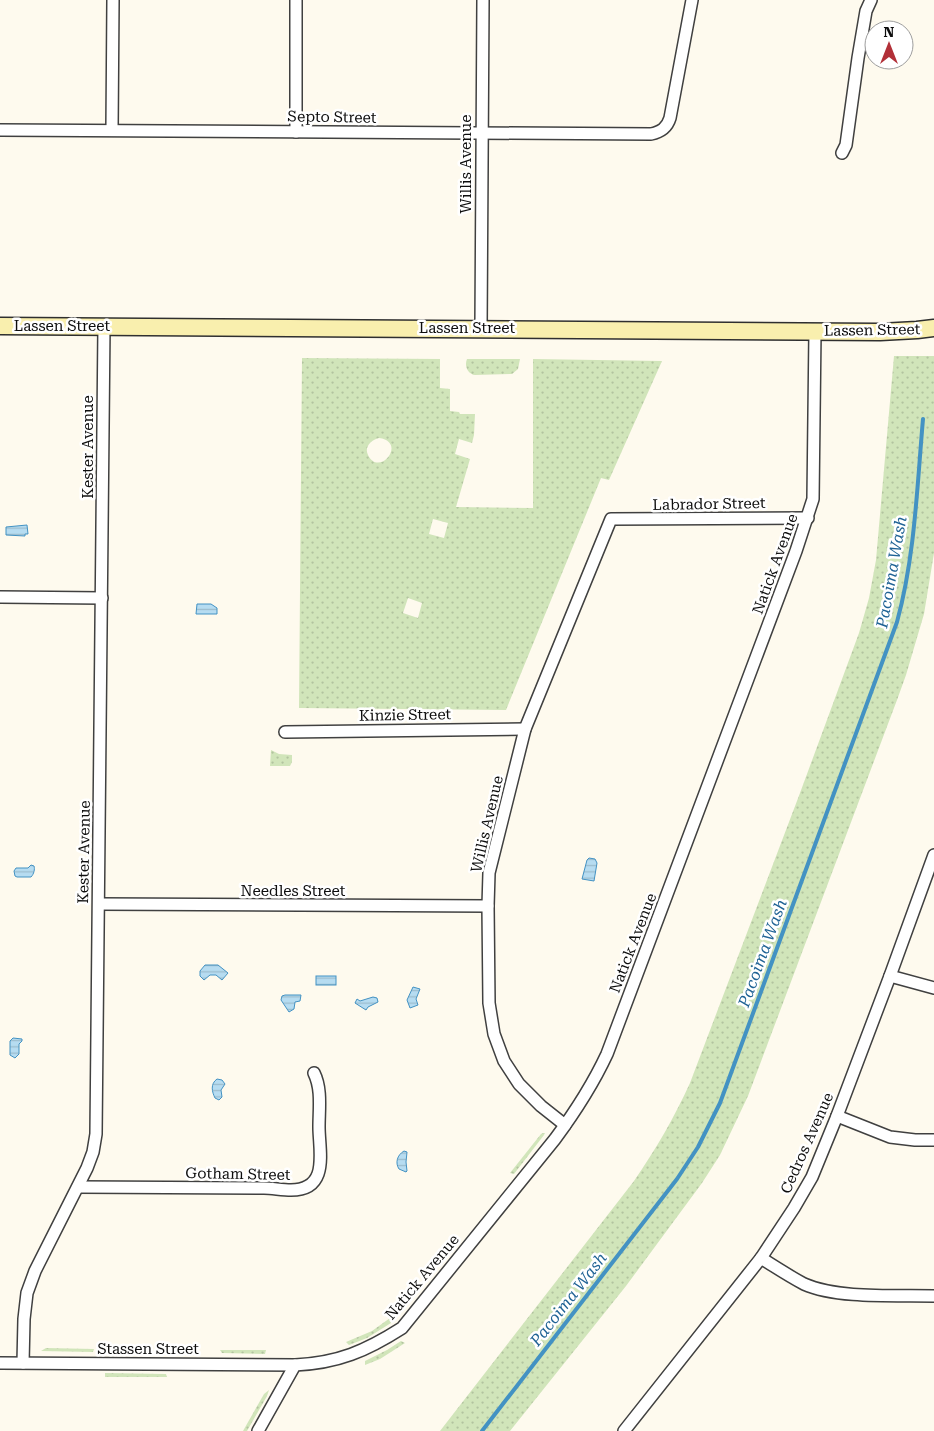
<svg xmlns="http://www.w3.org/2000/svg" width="934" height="1431" font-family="'Roboto Serif',serif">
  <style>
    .grass { fill: url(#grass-dots); fill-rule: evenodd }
    .water { fill: url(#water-rules); stroke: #4392c3 }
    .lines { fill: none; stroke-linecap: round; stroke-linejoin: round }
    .stream { stroke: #4392c3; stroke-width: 4 }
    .street-casing { stroke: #404040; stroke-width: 14 }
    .secondary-casing { stroke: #2f2f2f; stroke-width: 19 }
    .street { stroke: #fff; stroke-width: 11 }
    .secondary { stroke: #f9efae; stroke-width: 16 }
    .labels { text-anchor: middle; stroke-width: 5; stroke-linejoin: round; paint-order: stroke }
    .street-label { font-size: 15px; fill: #0d0d0d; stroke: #fff }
    .water-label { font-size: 16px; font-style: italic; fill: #206395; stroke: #fff }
  </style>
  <defs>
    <pattern id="grass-dots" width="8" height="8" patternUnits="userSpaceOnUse" patternTransform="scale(1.25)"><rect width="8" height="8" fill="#d1e5ba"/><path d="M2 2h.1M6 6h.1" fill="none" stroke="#b2c39f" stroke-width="1.8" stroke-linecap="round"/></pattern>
    <pattern id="water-rules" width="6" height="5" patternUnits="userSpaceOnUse" patternTransform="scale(1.25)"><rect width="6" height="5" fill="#b6dcf1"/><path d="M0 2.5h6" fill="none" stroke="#9bbccd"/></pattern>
  </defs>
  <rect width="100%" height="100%" fill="#fefaee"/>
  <g class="grass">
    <path d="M 894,356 L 934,356 L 934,553 L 924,614 L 906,675 L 897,700 L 748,1096 L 720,1155 L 702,1183 L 626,1286 L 510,1431 L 440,1431 L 634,1181 C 656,1149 674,1118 690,1083 L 800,793 L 859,633 L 869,598 L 876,560 Z"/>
    <path d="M 302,358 L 440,359 L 440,388 L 450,389 L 450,411 L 459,412 L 460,414 L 475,414 L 474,435 L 472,443 L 459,439 L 455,454 L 470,459 L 456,507 L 533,508 L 533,359 L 662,361 L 609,480 L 601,478 L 506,710 L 299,708 ZM 379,438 C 408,442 379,478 368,455 C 364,447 371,440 379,438 ZM 433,519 L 448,523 L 444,538 L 429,534 ZM 408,598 L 422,603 L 418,618 L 403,613 Z"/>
    <path d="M 467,359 L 520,359 L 518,369 L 512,374 L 475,375 C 468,374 464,366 467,359 Z"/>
    <path d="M 271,750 L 279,754 L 292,755 L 292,762 L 290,766 L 270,766 Z"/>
    <path d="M 543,1133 L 545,1133 L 544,1135 L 514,1174 L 510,1173 L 541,1134 Z"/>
    <path d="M 390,1318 L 391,1323 L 367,1338 L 349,1345 L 346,1342 L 372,1331 Z"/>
    <path d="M 401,1341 L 405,1343 L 380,1359 L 365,1365 L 365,1361 L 387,1350 Z"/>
    <path d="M 46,1348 L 94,1349 L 93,1352 L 41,1351 Z"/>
    <path d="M 220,1350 L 266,1350 L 265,1354 L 222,1353 Z"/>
    <path d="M 105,1373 L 166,1374 L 167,1377 L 105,1377 Z"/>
    <path d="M 269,1390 L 267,1396 L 247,1431 L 243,1431 L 264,1394 Z"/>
  </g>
  <g class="water">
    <path d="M 27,525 L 28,534 L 25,534 L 25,536 L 6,535 L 6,527 Z"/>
    <path d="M 197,604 L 211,604 L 217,608 L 217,614 L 196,614 Z"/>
    <path d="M 589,858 L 595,859 L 597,863 L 594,881 L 582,879 L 587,860 Z"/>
    <path d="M 31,865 L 34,866 C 35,869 34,874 31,877 L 17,877 L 15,876 L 14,871 L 16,868 L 28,868 Z"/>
    <path d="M 205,965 L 218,965 L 228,973 L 222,980 L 216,975 L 210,975 L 204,980 L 200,976 L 200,971 Z"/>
    <rect x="316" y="976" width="20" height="9"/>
    <path d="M 413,987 L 420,989 L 416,999 L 418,1005 L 410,1008 L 407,1000 Z"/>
    <path d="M 285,995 L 301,995 L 300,1001 L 295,1002 L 294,1009 L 289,1012 L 281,1000 L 282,996 Z"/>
    <path d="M 373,997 L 377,998 L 378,1002 L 368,1007 L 366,1010 L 355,1003 L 357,999 L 360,1001 Z"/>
    <path d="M 13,1038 L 22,1039 L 22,1041 L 19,1044 L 19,1054 L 15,1058 L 10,1055 L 10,1041 Z"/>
    <path d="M 217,1079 L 222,1080 L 225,1084 L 221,1090 L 222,1097 L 219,1100 L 215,1098 C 212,1092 210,1084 217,1079 Z"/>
    <path d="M 404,1151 L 407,1152 L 406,1162 L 407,1171 L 406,1172 L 399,1169 C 395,1163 397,1155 404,1151 Z"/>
  </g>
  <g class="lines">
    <path class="stream" d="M 482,1431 L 677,1179 L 698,1147 L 720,1103 L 897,622 C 915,556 917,487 923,419"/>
    <defs>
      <g id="street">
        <path d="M 296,0 L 296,132"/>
        <path d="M 0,130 L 651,134 C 661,132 667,128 670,118 L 692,0"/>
        <path d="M 112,130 L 113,0"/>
        <path d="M 842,153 L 846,145 L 858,58 L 866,11 L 871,0"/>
        <path d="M 481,328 L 483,0"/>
        <path d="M 0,597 L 102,598"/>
        <path d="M 285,732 L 525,729"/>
        <path d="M 99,904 L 488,906"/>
        <path d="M 890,976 L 934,988"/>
        <path d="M 837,1116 L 890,1137 L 915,1140 L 934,1140"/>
        <path d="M 565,1125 L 541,1106 L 519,1084 L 504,1061 L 494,1034 L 489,1003 L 488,906 L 489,873 L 525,729 L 611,519 L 808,518"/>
        <path d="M 78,1187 L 264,1188 C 272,1188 282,1190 291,1190 C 330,1190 319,1151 319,1127 C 319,1109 322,1089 314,1073"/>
        <path d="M 761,1258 C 775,1267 789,1276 804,1284 C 838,1299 896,1295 934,1296"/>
        <path d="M 0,1363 L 295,1365"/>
        <path d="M 23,1363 L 24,1319 L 27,1293 L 35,1271 L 87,1168 L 93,1152 L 96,1134 L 104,326"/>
        <path d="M 258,1431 L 295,1365 C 338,1363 366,1351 402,1328 L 555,1139 C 575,1112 593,1084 607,1054 L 796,551 L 813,499 L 815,331"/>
        <path d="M 624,1431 L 761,1258 L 794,1208 L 812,1177 L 837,1116 L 890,976 L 934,855"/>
      </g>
      <path id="secondary" d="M 0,326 L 880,332 L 917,330 L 934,328"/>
    </defs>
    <use href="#street" class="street-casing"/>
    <use href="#secondary" class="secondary-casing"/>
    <use href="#street" class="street"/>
    <use href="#secondary" class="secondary"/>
  </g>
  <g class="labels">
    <g class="street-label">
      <text transform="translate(332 117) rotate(1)" y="5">Septo Street</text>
      <text transform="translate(466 164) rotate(-90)" y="5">Willis Avenue</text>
      <text x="62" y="331">Lassen Street</text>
      <text x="467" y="333">Lassen Street</text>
      <text transform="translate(872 330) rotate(-1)" y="5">Lassen Street</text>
      <text transform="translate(88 447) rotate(-90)" y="5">Kester Avenue</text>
      <text transform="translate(709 504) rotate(-1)" y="5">Labrador Street</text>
      <text transform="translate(775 564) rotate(-70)" y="5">Natick Avenue</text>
      <text transform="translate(405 715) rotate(-1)" y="5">Kinzie Street</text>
      <text transform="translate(487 824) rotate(-77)" y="5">Willis Avenue</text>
      <text transform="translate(84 852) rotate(-89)" y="5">Kester Avenue</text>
      <text x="293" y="896">Needles Street</text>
      <text transform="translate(633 943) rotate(-69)" y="5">Natick Avenue</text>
      <text transform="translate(807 1143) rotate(-66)" y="5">Cedros Avenue</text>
      <text transform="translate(238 1174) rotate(1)" y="5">Gotham Street</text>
      <text transform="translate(422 1277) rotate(-50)" y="5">Natick Avenue</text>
      <text x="148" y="1354">Stassen Street</text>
    </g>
    <g class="water-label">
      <text transform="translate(891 572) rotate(-80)" y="6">Pacoima Wash</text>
      <text transform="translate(762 953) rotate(-70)" y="6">Pacoima Wash</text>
      <text transform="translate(568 1299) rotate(-52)" y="6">Pacoima Wash</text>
    </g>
  </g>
  <g transform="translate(889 45)"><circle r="24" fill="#ffffff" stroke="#9e9e9e"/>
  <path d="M0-4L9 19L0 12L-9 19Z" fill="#b23038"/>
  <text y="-8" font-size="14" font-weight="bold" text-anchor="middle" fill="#0d0d0d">N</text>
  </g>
</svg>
